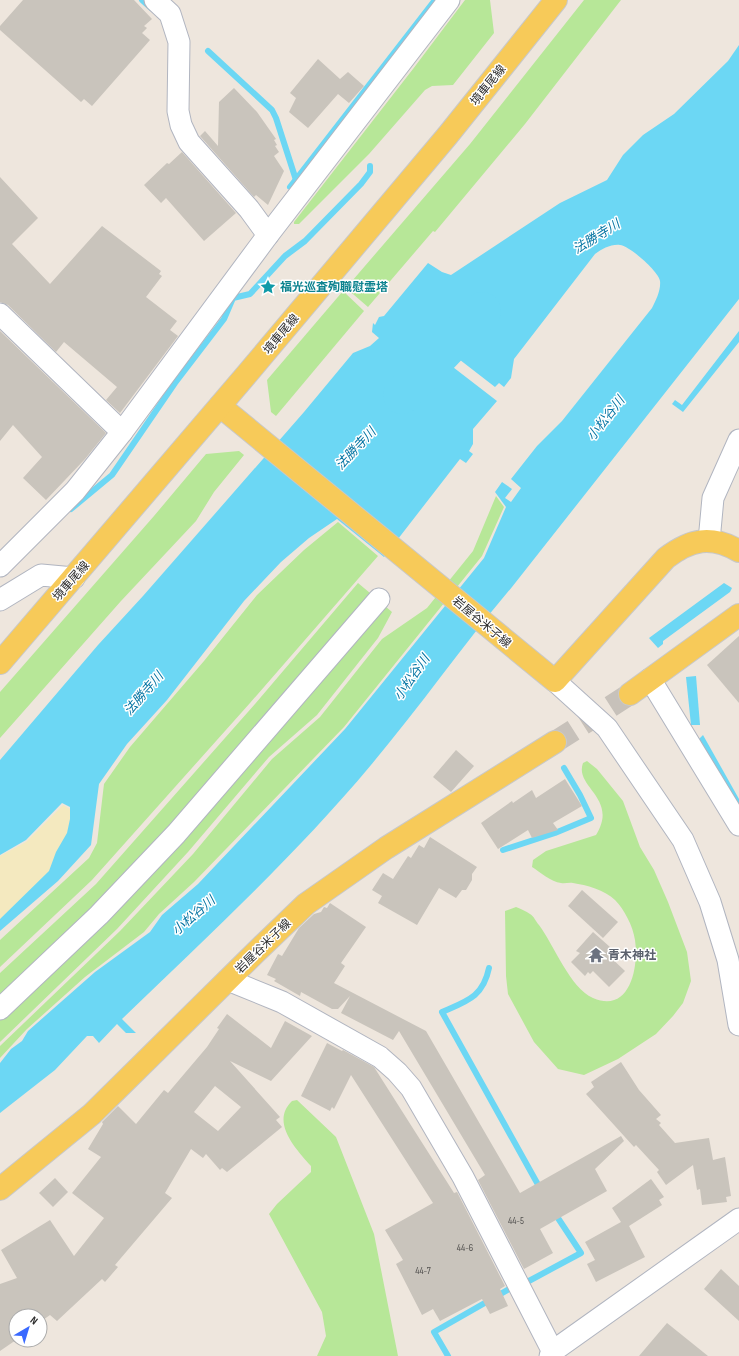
<svg xmlns="http://www.w3.org/2000/svg" width="739" height="1356" font-family="'Sofia Sans Condensed','Noto Sans JP',sans-serif">
  <style>
    .green { fill: #b7e798 }
    .sand { fill: #f4e9bf }
    .water { fill: #6cd7f4 }
    .pier { fill: #eee6dd }
    .lines { fill: none; stroke-linecap: round; stroke-linejoin: round }
    .stream { stroke: #6cd7f4; stroke-width: 6 }
    .river { stroke: #6cd7f4; stroke-width: 38 }
    .building { fill: #c9c4bc; fill-rule: evenodd }
    .major-tunnel { stroke: #c7c1ba; stroke-width: 22; stroke-dasharray: 22 11; stroke-linecap: butt }
    .minor-casing { stroke: #b1b5c0; stroke-width: 23 }
    .major-casing { stroke: #c8c8c8; stroke-width: 24 }
    .minor { stroke: #fff; stroke-width: 21 }
    .major { stroke: #f7ca59; stroke-width: 22 }
    .labels { text-anchor: middle; stroke-width: 3; stroke-linejoin: round; paint-order: stroke }
    .number-label { font-size: 10px; fill: #535250 }
    .street-label { font-size: 12px; fill: #2c2c2c; stroke: #fff }
    .culture-label { font-size: 12px; font-weight: bold; fill: #0d838f; stroke: #fff; text-anchor: start }
    .worship-label { font-size: 12px; font-weight: bold; fill: #5b616d; stroke: #fff; text-anchor: start }
    .water-label { font-size: 13px; font-style: italic; fill: #0776a4; stroke: #fff }
  </style>
  <rect width="100%" height="100%" fill="#eee6dd"/>
  <g class="green">
    <path d="M 465,0 L 490,0 L 494,33 L 453,85 L 432,86 L 425,90 L 369,154 L 299,224 L 294,224 L 294,222 L 413,69 Z"/>
    <path d="M 584,0 L 621,0 L 525,124 L 435,232 L 433,231 L 368,307 L 346,288 L 470,144 Z"/>
    <path d="M 343,291 L 364,311 L 276,416 L 271,412 L 267,380 Z"/>
    <path d="M 239,451 L 244,455 L 214,492 L 196,521 L 121,601 L 0,738 L 0,692 L 154,516 L 206,454 Z"/>
    <path d="M 496,496 L 504,507 L 482,556 L 344,727 L 194,882 L 159,914 L 144,932 L 85,977 L 27,1029 L 0,1058 L 0,1046 L 120,931 L 193,854 L 272,759 L 320,717 L 382,639 L 427,608 L 473,551 Z"/>
    <path d="M 338,522 L 378,556 L 250,703 L 92,880 L 0,967 L 0,940 L 89,858 L 97,843 L 104,784 L 130,747 L 204,661 L 257,595 L 304,550 Z"/>
    <path d="M 358,583 L 370,593 L 169,835 L 0,999 L 0,973 L 96,884 L 255,704 Z"/>
    <path d="M 385,606 L 392,612 L 378,638 L 317,715 L 269,757 L 188,852 L 117,929 L 0,1042 L 0,1020 L 359,638 Z"/>
    <path d="M 587,761 L 597,769 L 623,801 L 640,847 L 654,870 L 668,902 L 687,952 L 691,981 L 683,1003 L 673,1016 L 656,1034 L 618,1059 L 584,1075 L 558,1069 L 534,1042 L 508,994 L 506,976 L 505,911 L 516,907 C 521,909 526,911 530,914 C 534,916 536,922 539,925 C 554,945 570,988 593,998 C 630,1014 639,967 635,940 C 633,926 624,909 615,900 C 605,890 586,885 573,883 C 569,882 565,884 561,883 C 551,882 540,872 532,867 L 533,860 L 546,851 L 596,835 C 619,798 574,787 583,763 Z"/>
    <path d="M 297,1100 L 336,1137 L 374,1234 L 398,1356 L 317,1356 L 326,1336 L 322,1312 L 269,1214 L 277,1204 L 311,1172 L 311,1166 C 296,1149 270,1122 292,1101 Z"/>
  </g>
  <path class="sand" d="M 63,805 L 70,809 L 70,820 L 67,835 L 49,873 L 0,920 L 0,856 L 26,842 Z"/>
  <g class="water">
    <path d="M 739,45 L 739,299 L 512,587 C 463,645 420,707 371,765 C 295,856 207,937 122,1019 L 136,1033 L 126,1033 L 117,1024 L 99,1043 L 93,1036 L 87,1036 L 55,1070 L 0,1113 L 0,1063 L 11,1049 L 22,1041 L 28,1031 L 95,972 L 150,932 L 162,915 L 198,884 L 345,729 L 484,558 L 506,507 L 495,492 L 502,482 L 512,489 L 505,498 L 511,502 L 521,488 L 511,479 L 537,446 L 562,421 L 652,308 C 656,300 661,290 660,281 C 659,272 630,246 620,245 C 611,244 602,249 595,254 L 514,359 L 511,378 L 504,387 L 499,383 L 495,387 L 442,346 L 436,354 L 497,401 L 473,429 L 473,444 L 469,451 L 473,454 L 466,463 L 460,459 L 384,557 L 337,519 L 309,538 L 281,562 L 244,601 L 167,700 L 127,744 L 99,784 L 91,845 L 58,881 L 0,931 L 0,919 L 49,871 L 56,852 L 67,833 L 70,819 L 70,807 L 62,803 L 26,840 L 0,855 L 0,760 L 98,645 L 143,596 L 304,412 L 353,353 L 370,346 L 379,338 L 372,332 L 373,323 L 375,325 L 379,317 L 384,316 L 428,263 L 442,272 L 451,275 L 560,203 L 607,180 L 623,155 L 643,135 L 674,114 L 728,61 Z"/>
    <path d="M 739,331 L 739,342 L 683,412 L 672,404 L 675,400 L 682,405 Z"/>
    <path d="M 724,583 L 732,588 L 730,592 L 663,641 L 663,644 L 658,648 L 649,638 Z"/>
    <path d="M 696,676 L 700,725 L 691,725 L 686,677 Z"/>
    <path d="M 703,735 L 739,799 L 739,810 L 699,739 Z"/>
  </g>
  <g class="pier">
    <path d="M 739,300 L 739,302 L 637,431 Z"/>
    <path d="M 737,329 L 739,329 L 682,404 L 675,399 L 671,404 L 684,414 L 682,414 L 671,406 L 671,403 L 675,398 L 681,403 Z"/>
  </g>
  <g class="lines">
    <g class="stream">
      <path d="M 142,0 L 151,8"/>
      <path d="M 208,51 L 272,110 L 276,118 L 296,180"/>
      <path d="M 290,187 L 435,0"/>
      <path d="M 71,509 L 112,475 L 175,383 L 224,319 L 233,298 L 250,294 L 285,256 L 305,241 L 361,184 L 370,172 L 370,166"/>
      <path d="M 503,850 L 555,833 L 591,818 L 580,795 L 564,768"/>
      <path d="M 489,968 C 483,997 467,1001 442,1012 L 541,1190"/>
      <path d="M 527,1282 L 581,1253 L 554,1212"/>
      <path d="M 448,1356 L 434,1332 L 509,1289"/>
    </g>
    <path class="river" d="M 402,395 L 482,311"/>
  </g>
  <g class="building">
    <path d="M 23,0 L 134,0 L 152,19 L 144,26 L 147,28 L 142,33 L 150,40 L 92,106 L 84,99 L 81,102 L 0,30 L 0,26 Z"/>
    <path d="M 318,59 L 340,79 L 348,72 L 364,86 L 349,103 L 338,94 L 308,128 L 289,112 L 296,98 L 290,93 Z"/>
    <path d="M 234,88 L 257,112 L 276,139 L 274,140 L 277,145 L 275,146 L 279,152 L 274,156 L 284,171 L 268,205 L 256,195 L 254,197 L 200,136 L 205,131 L 218,146 L 219,102 Z"/>
    <path d="M 182,152 L 236,213 L 204,241 L 166,198 L 161,203 L 144,185 L 167,163 L 169,164 Z"/>
    <path d="M 0,177 L 38,218 L 12,244 L 50,284 L 102,226 L 161,271 L 159,274 L 162,276 L 146,297 L 177,321 L 170,330 L 178,336 L 120,413 L 106,400 L 117,387 L 64,342 L 56,352 L 8,305 L 0,302 Z"/>
    <path d="M 0,331 L 106,433 L 85,459 L 46,500 L 23,478 L 42,457 L 13,425 L 0,441 Z"/>
    <path d="M 739,636 L 739,703 L 707,665 Z"/>
    <path d="M 456,750 L 474,766 L 451,792 L 433,777 Z"/>
    <path d="M 565,779 L 582,806 L 553,823 L 558,830 L 532,838 L 528,830 L 498,849 L 481,823 L 512,801 L 513,803 L 532,790 L 536,798 Z"/>
    <path d="M 430,837 L 477,867 L 472,874 L 472,880 L 466,890 L 462,890 L 456,898 L 439,888 L 417,925 L 378,903 L 382,896 L 372,890 L 383,873 L 393,879 L 408,856 L 411,858 L 419,845 L 424,848 Z"/>
    <path d="M 582,890 L 618,922 L 603,938 L 568,906 Z"/>
    <path d="M 330,903 L 366,927 L 341,963 L 345,966 L 334,983 L 426,1031 L 520,1193 L 621,1136 L 624,1141 L 595,1169 L 607,1191 L 540,1229 L 553,1253 L 524,1269 L 478,1180 L 485,1175 L 399,1031 L 393,1040 L 341,1013 L 350,996 L 338,1009 L 332,1009 L 301,992 L 300,996 L 274,981 L 276,979 L 267,975 L 278,954 L 282,956 L 299,928 L 314,914 L 321,912 L 324,907 L 327,908 Z"/>
    <path d="M 593,932 L 610,947 L 607,950 L 610,953 L 608,955 L 625,971 L 609,987 L 593,971 L 590,974 L 588,972 L 585,976 L 571,962 L 580,953 L 576,951 Z"/>
    <path d="M 227,1014 L 271,1048 L 285,1021 L 312,1036 L 271,1081 L 230,1061 L 280,1117 L 276,1120 L 282,1127 L 227,1172 L 222,1168 L 220,1170 L 206,1154 L 203,1158 L 191,1149 L 165,1193 L 172,1198 L 115,1265 L 118,1267 L 105,1282 L 102,1279 L 57,1321 L 50,1315 L 40,1322 L 40,1316 L 16,1316 L 16,1340 L 0,1351 L 0,1284 L 17,1278 L 1,1250 L 50,1220 L 74,1256 L 104,1218 L 72,1193 L 101,1157 L 88,1149 L 103,1124 L 102,1122 L 118,1106 L 136,1124 L 164,1090 L 168,1093 L 207,1047 L 219,1029 L 217,1028 ZM 215,1086 L 241,1107 L 218,1131 L 194,1112 Z"/>
    <path d="M 327,1043 L 342,1051 L 343,1050 L 374,1067 L 454,1193 L 457,1192 L 505,1286 L 500,1289 L 508,1306 L 490,1314 L 482,1299 L 440,1321 L 433,1309 L 422,1315 L 396,1264 L 403,1260 L 385,1230 L 433,1203 L 351,1075 L 334,1109 L 332,1107 L 330,1111 L 301,1096 Z"/>
    <path d="M 621,1062 L 639,1090 L 661,1115 L 656,1119 L 661,1123 L 659,1125 L 675,1143 L 709,1138 L 713,1160 L 725,1157 L 731,1196 L 726,1197 L 727,1202 L 702,1205 L 700,1189 L 697,1190 L 693,1165 L 666,1185 L 657,1172 L 659,1170 L 636,1145 L 634,1147 L 586,1094 L 594,1087 L 591,1082 Z"/>
    <path d="M 55,1178 L 68,1192 L 53,1207 L 39,1193 Z"/>
    <path d="M 651,1179 L 664,1197 L 659,1200 L 662,1205 L 629,1226 L 645,1257 L 596,1282 L 587,1264 L 595,1260 L 585,1242 L 621,1222 L 612,1208 Z"/>
    <path d="M 721,1269 L 739,1286 L 739,1321 L 704,1289 Z"/>
    <path d="M 667,1323 L 708,1356 L 639,1356 Z"/>
  </g>
  <g class="lines">
    <path class="major-tunnel" d="M 555,742 L 630,694"/>
    <defs>
      <g id="minor">
        <path d="M 155,0 L 170,14 L 179,42 L 178,111 L 181,125 L 189,142 L 249,209 L 268,235"/>
        <path d="M 0,314 L 122,432"/>
        <path d="M 709,541 L 713,498 L 739,440"/>
        <path d="M 0,566 L 75,491 L 122,432 L 268,235 L 449,0"/>
        <path d="M 0,600 L 41,575 L 74,578"/>
        <path d="M 650,679 L 739,825"/>
        <path d="M 555,681 L 607,728 L 683,840 L 710,902 L 728,960 L 739,1025"/>
        <path d="M 228,980 L 282,1002 L 380,1057 L 397,1072 L 411,1088 L 463,1177 L 553,1352"/>
        <path d="M 0,1009 L 99,915 L 176,834 L 379,599"/>
        <path d="M 550,1356 L 556,1349 L 739,1219"/>
      </g>
      <g id="major">
        <path d="M 220,406 L 555,681 L 666,558 C 691,539 711,535 739,551"/>
        <path d="M 0,663 L 247,374 L 448,135 L 556,0"/>
        <path d="M 630,694 L 739,615"/>
        <path d="M 0,1189 L 92,1114 L 256,952 L 306,904 L 386,848 L 555,742"/>
      </g>
    </defs>
    <use href="#minor" class="minor-casing"/>
    <use href="#major" class="major-casing"/>
    <use href="#minor" class="minor"/>
    <use href="#major" class="major"/>
  </g>
  <defs>
    <symbol id="sight-bare" viewBox="-9 -9 18 18"><path d="M0-6L1.8-2.2L6-1.7L2.9 1.2L3.7 5.4L0 3.3L-3.7 5.4L-2.9 1.2L-6-1.7L-1.8-2.2Z" fill="#0f9aa8" stroke="#fff" stroke-width="2.5" paint-order="stroke"/></symbol>
    <symbol id="temple-bare" viewBox="-9 -9 18 18"><path d="M0-6L5-2H3V0L6.5 2.5H4V6H1.5V3h-3V6H-4V2.5H-6.5L-3 0V-2H-5Z" fill="#6b7280" stroke="#fff" stroke-width="2.5" paint-order="stroke"/></symbol>
  </defs>
  <g fill-rule="evenodd">
    <use href="#sight-bare" x="257" y="276" width="22" height="22"/>
    <use href="#temple-bare" x="585" y="944" width="22" height="22"/>
  </g>
  <g class="labels">
    <g class="number-label">
      <text x="516" y="1224">44-5</text>
      <text x="465" y="1251">44-6</text>
      <text x="423" y="1274">44-7</text>
    </g>
    <g class="street-label">
      <text transform="translate(488 85) rotate(-51)" y="4">境車尾線</text>
      <text transform="translate(281 334) rotate(-50)" y="4">境車尾線</text>
      <text transform="translate(71 581) rotate(-49)" y="4">境車尾線</text>
      <text transform="translate(482 622) rotate(40)" y="4">岩屋谷米子線</text>
      <text transform="translate(263 946) rotate(-44)" y="4">岩屋谷米子線</text>
    </g>
    <g class="culture-label">
      <text x="280" y="291">福光巡査殉職慰霊塔</text>
    </g>
    <g class="worship-label">
      <text x="608" y="959">青木神社</text>
    </g>
    <g class="water-label">
      <text transform="translate(596 236) rotate(-32)" y="5">法勝寺川</text>
      <text transform="translate(605 418) rotate(-52)" y="5">小松谷川</text>
      <text transform="translate(355 448) rotate(-47)" y="5">法勝寺川</text>
      <text transform="translate(411 677) rotate(-55)" y="5">小松谷川</text>
      <text transform="translate(143 693) rotate(-49)" y="5">法勝寺川</text>
      <text transform="translate(193 915) rotate(-41)" y="5">小松谷川</text>
    </g>
  </g>
  <g transform="translate(28 1328) rotate(38)"><circle r="19" fill="#ffffff" stroke="#ababab"/>
  <path d="M0-3L7 15L0 10L-7 15Z" fill="#3969ff"/>
  <text y="-6" font-size="11" font-weight="bold" text-anchor="middle" fill="#2c2c2c">N</text>
  </g>
</svg>
